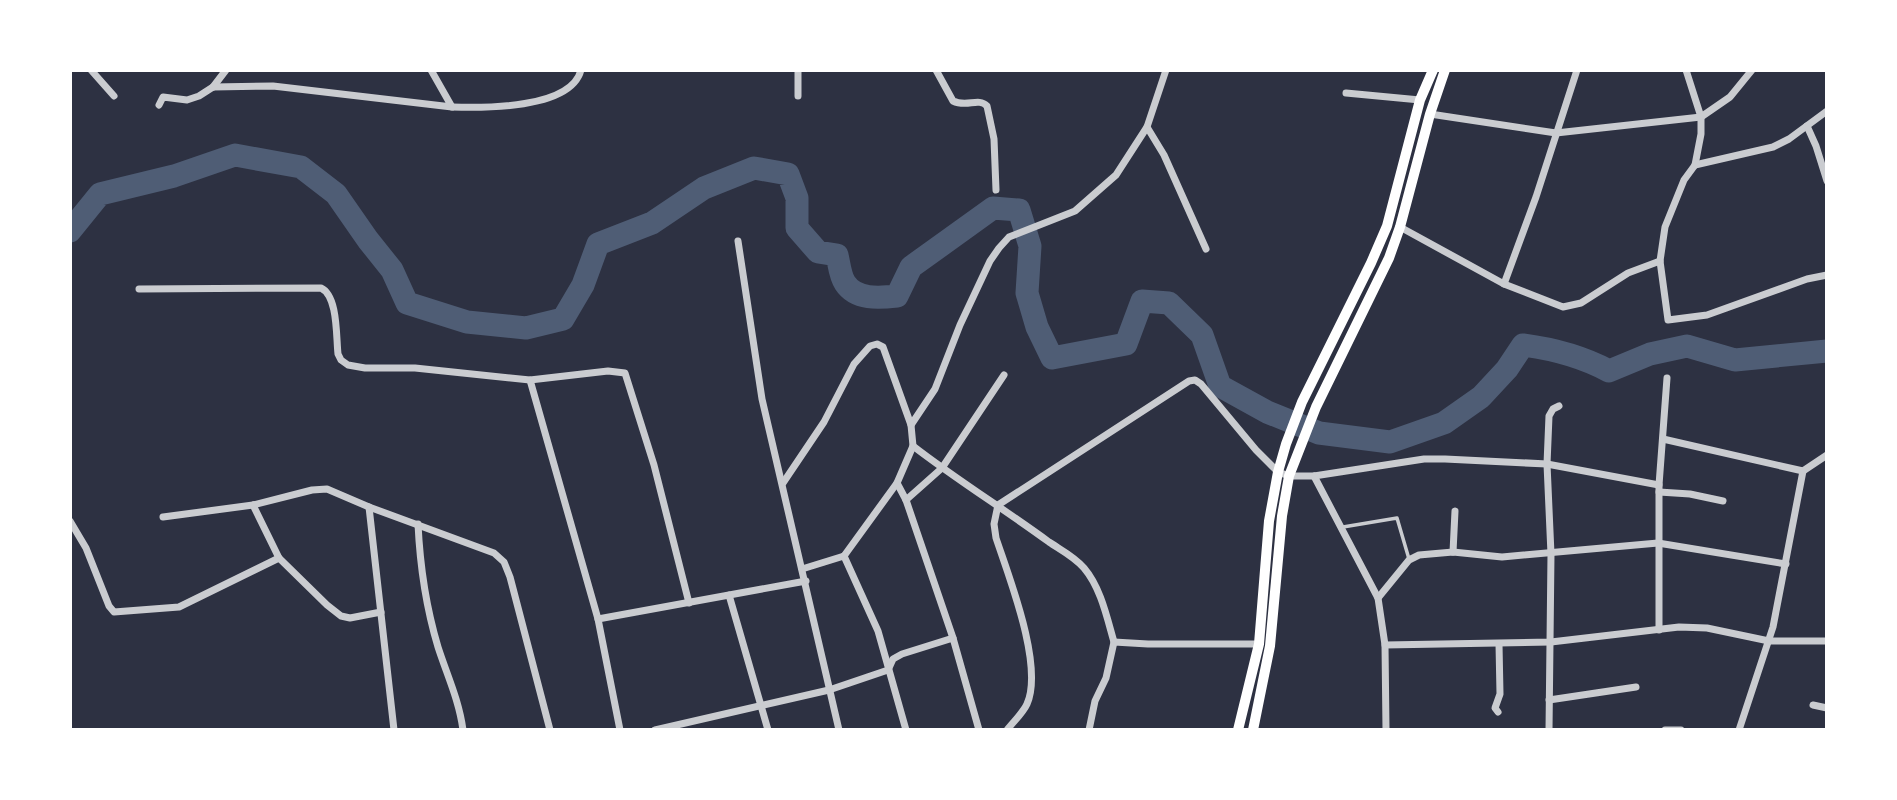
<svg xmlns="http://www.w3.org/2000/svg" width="1897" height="800" font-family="'Nunito Sans',sans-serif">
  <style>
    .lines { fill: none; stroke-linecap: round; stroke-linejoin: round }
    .river { stroke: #4f5d75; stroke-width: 23 }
    .service { stroke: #caccd0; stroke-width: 3.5 }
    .minor { stroke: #caccd0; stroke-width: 7 }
    .secondary { stroke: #fff; stroke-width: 10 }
  </style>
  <rect width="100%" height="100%" fill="#2d3142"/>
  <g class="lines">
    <path class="river" d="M 70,231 L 100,194 L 174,176 L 235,155 L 301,167 L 336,194 L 368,240 L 392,270 L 407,303 L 467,322 L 526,328 L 563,319 L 583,285 L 598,244 L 652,223 L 704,188 L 754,168 L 788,174 L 797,198 L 797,228 L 818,252 L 837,255 C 839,263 840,276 845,283 C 856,300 879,298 897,296 L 911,267 L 993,208 L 1019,210 L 1030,246 L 1027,293 L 1037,327 L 1052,358 L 1126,344 L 1142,301 L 1169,303 L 1202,335 L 1220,386 L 1267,412 L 1319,433 L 1390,442 L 1444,423 L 1481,397 L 1507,369 L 1523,345 C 1554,349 1581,356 1609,371 L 1650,354 L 1687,346 L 1735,360 L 1827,351"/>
    <path class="service" d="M 1343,527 L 1397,518 L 1409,559"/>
    <g class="minor">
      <path d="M 91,70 L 114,96"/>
      <path d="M 798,70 L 798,96"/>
      <path d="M 936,70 L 953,101 C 967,108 978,97 987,106 L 994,139 L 996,190"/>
      <path d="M 1166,70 L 1147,127 L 1164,155 L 1206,249"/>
      <path d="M 1686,70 L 1701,117 L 1701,134 L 1695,165 L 1684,180 L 1665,227 L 1660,261 L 1668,320 L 1707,315 L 1807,279 L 1827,275"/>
      <path d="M 213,87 L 226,70"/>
      <path d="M 1346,93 L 1420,100"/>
      <path d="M 159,105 L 163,97 L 187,100 L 199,96 L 213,87 L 273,86 L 452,107 L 431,70"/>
      <path d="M 452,107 C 484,108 571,109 581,70"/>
      <path d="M 1430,114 L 1556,133 L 1701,117 L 1730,97 L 1752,70"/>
      <path d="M 1807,126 L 1816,146 L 1827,181"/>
      <path d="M 1695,165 L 1773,147 L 1789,139 L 1827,111"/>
      <path d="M 1400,227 L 1504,284 L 1563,307 L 1581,303 L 1628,273 L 1660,261"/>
      <path d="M 738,241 L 762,399 L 839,730"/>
      <path d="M 1504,284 L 1536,197 L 1577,70"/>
      <path d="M 139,289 L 321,288 C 338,296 336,336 338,354 L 341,360 L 348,365 L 365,368 L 415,368 L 530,380 L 608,371 L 625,373 L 654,465 L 689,603"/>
      <path d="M 530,380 L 598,619 L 620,730"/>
      <path d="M 1663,439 L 1803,471 L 1827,455"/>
      <path d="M 913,446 C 957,480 1004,509 1049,542 C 1061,550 1075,557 1084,568 C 1101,588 1107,618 1114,642"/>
      <path d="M 1314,476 L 1378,598 L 1385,645 L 1386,730"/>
      <path d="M 783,483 L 824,422 L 854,364 L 870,346 L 877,344 L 883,347 L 911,425"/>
      <path d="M 897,483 L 906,500 L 953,638"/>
      <path d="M 1659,492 L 1690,494 L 1723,501"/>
      <path d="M 906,500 L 942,468 L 1004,375"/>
      <path d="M 253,505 L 279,558 L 327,605 L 341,616 L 350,618 L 381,612"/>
      <path d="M 369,507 L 394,730"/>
      <path d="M 163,517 L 253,505 L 312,490 L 327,489 L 369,507 L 494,553 L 504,562 L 510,577 L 550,730"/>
      <path d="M 70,521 L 86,548 L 109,606 L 114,612 L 179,607 L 279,558"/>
      <path d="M 418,524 C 420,566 426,607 438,647 C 447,675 459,700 463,730"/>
      <path d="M 1453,552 L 1455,511"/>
      <path d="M 844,556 L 878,631 L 906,730"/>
      <path d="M 802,569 L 844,556 L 897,483 L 913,446 L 911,425 L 935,389 L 960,325 L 990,261 L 999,248 L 1009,237 L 1075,211 L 1116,175 L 1147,127"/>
      <path d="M 729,595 L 768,730"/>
      <path d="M 1378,598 L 1409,560 L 1419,555 L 1453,552 L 1502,557 L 1658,543 L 1786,564"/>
      <path d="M 598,619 L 806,581"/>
      <path d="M 1659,630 L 1659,485 L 1667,378"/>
      <path d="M 1385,645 L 1551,642 L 1679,627 L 1707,628 L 1769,641 L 1827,641"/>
      <path d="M 1549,700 L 1636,687"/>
      <path d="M 1813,705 L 1827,708"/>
      <path d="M 1498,712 L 1495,708 L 1500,694 L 1499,644"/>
      <path d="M 655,730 L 829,690 L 888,670 L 893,659 L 902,654 L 953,638 L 979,730"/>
      <path d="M 1007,730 C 1013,722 1023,713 1027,704 C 1044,666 1009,577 996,538 L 994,524 L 998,505 L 1189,381 L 1195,380 L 1201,384 L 1256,450 L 1278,472 L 1289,476 L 1314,476 L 1424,459 L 1445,459 L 1547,464 L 1659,485"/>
      <path d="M 1089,730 L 1095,701 L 1106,678 L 1114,642 L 1148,644 L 1259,644"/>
      <path d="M 1549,730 L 1551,554 L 1547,464 L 1549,416 L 1553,409 L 1559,406"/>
      <path d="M 1665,730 L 1681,730"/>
      <path d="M 1739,730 L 1773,627 L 1803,471"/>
    </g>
    <g class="secondary">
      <path d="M 1238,730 L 1259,644 L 1269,521 L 1278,472 L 1286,444 L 1302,402 L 1371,263 L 1387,226 L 1420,100 L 1433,70"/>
      <path d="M 1253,730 L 1270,646 L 1282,516 L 1289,476 L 1316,407 L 1389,258 L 1400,227 L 1430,114 L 1445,70"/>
    </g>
  </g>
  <rect width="1897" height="800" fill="none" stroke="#ffffff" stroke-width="144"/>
</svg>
